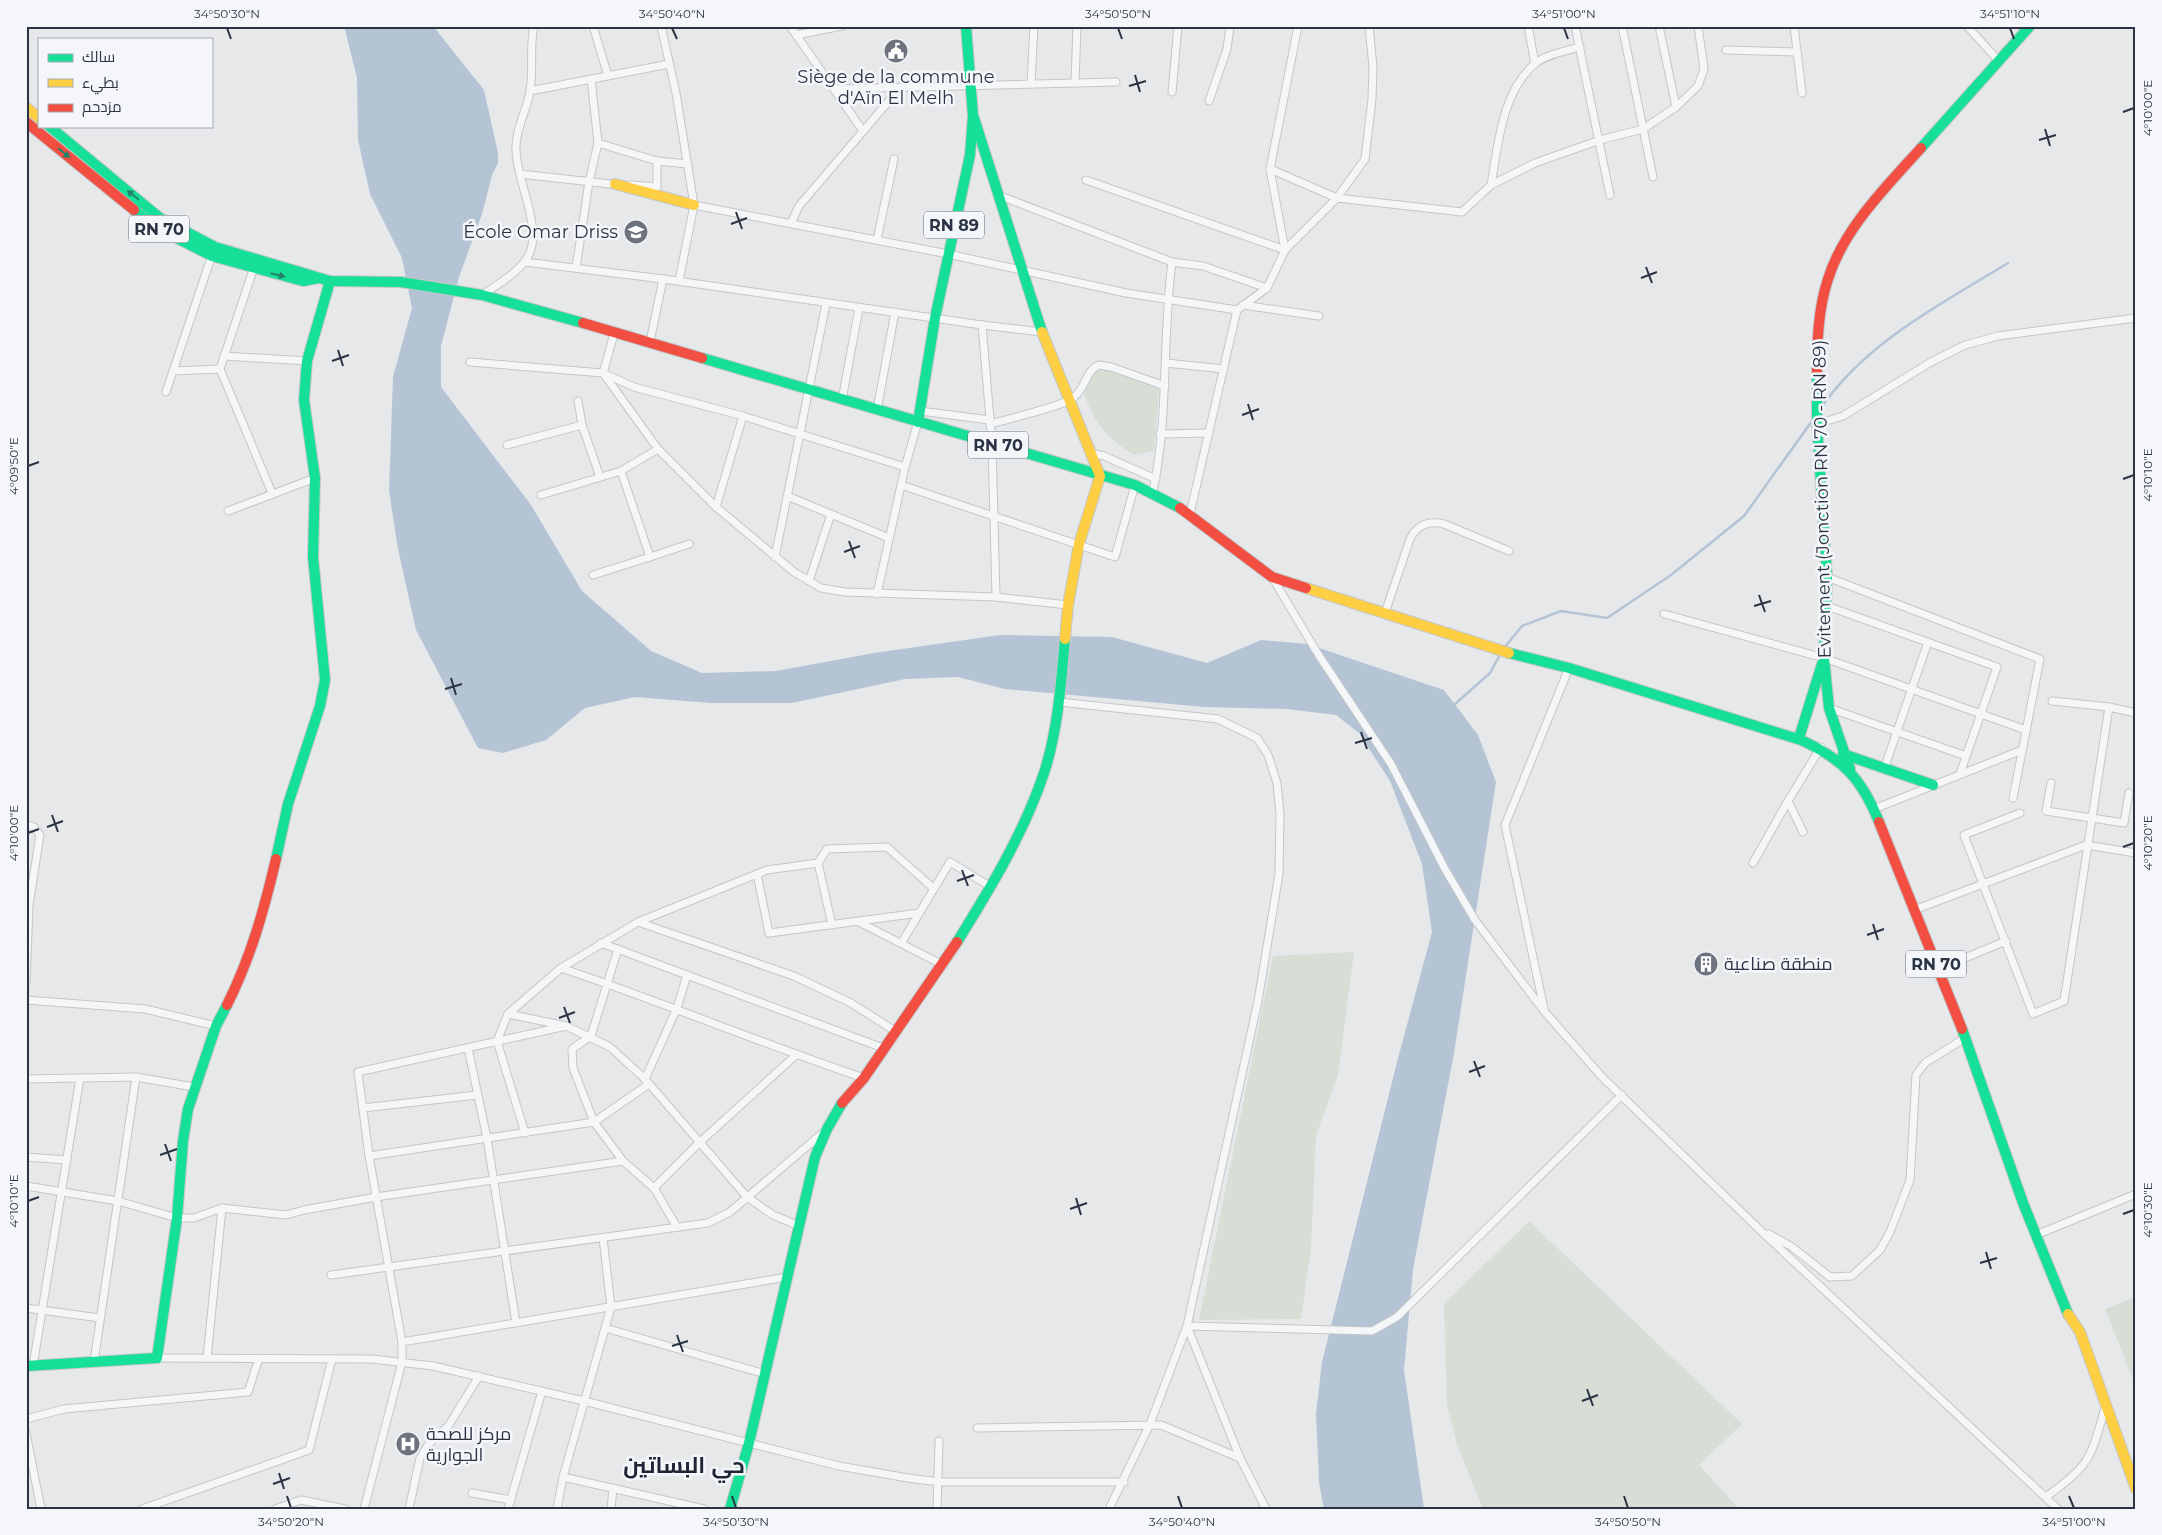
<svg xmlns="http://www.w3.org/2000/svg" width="2162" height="1535" font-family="Montserrat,Cairo,sans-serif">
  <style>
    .green { fill: #d6ded6 }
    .water { fill: #b4c4d5 }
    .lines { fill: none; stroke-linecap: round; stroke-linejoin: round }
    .stream { stroke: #b4c4d5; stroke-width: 2.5 }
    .street-casing { stroke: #c4c6c8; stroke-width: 9 }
    .fast-casing { stroke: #c4c6c8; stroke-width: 12 }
    .slow-casing { stroke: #c4c6c8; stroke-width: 12 }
    .jam-casing { stroke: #c4c6c8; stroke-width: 12 }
    .street { stroke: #f5f6f7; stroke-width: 7 }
    .fast { stroke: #16e098; stroke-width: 10 }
    .slow { stroke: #ffcf43; stroke-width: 10 }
    .jam { stroke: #f24e42; stroke-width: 10 }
    .oneway { fill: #22816a }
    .ticks { fill: none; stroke: #2b3445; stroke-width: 2 }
    .labels { text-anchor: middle; stroke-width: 5; stroke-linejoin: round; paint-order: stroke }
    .shield { fill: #f4f6f9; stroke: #676e7b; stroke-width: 1 }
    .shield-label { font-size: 16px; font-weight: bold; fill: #2b3445 }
    .poi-label { font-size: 18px; fill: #2b3445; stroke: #f4f6f9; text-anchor: start }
    .street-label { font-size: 18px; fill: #2b3445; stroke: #f4f6f9 }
    .district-label { font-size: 22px; font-weight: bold; fill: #1d2536; stroke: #f4f6f9 }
    .neatline { fill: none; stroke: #2b3445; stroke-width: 2 }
    .ticks-label { font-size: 12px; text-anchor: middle; fill: #2b3445 }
  </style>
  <rect width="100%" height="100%" fill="#e6e8ea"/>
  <g class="green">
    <path d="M 1102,368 L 1154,384 L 1159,389 L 1154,451 L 1134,455 C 1106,437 1096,426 1084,394 L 1094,371 Z"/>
    <path d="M 1354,952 L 1338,1075 L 1316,1135 L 1311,1248 L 1301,1319 L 1199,1320 L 1273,956 Z"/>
    <path d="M 1529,1221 L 1742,1424 L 1699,1465 L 1739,1509 L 1483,1509 L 1457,1444 L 1447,1405 L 1444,1304 Z"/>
    <path d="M 2136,1297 L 2136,1387 L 2105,1309 Z"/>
  </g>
  <path class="water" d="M 344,26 L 433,26 L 484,90 L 498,153 L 498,163 L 492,175 L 482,214 L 459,277 L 441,346 L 441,387 L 531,505 L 582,591 L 651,651 L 702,673 L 776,671 L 874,653 L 1000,635 L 1112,637 L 1207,663 L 1261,640 L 1307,644 L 1444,690 L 1478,735 L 1496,782 L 1454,1053 L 1413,1269 L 1404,1370 L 1424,1509 L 1324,1509 L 1319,1482 L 1316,1414 L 1322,1362 L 1397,1062 L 1432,932 L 1422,864 L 1390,781 L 1359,733 L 1336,715 L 1287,709 L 1205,707 L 1005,689 L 958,677 L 905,679 L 792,703 L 711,703 L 635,697 L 585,708 L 546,740 L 503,753 L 478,748 L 416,630 L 398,549 L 389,491 L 393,377 L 412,308 L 402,258 L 370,194 L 358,140 L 357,78 Z"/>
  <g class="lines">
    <g class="stream">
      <path d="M 1821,408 C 1866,342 1941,304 2008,263"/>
      <path d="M 1504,648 L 1522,626 L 1561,611 L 1607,618 L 1671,575 L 1744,516 L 1812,421"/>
      <path d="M 1455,704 L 1490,673 L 1501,653"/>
    </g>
    <defs>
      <g id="street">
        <path d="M 593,26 L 608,76"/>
        <path d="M 661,26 L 676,93 L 694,205 L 679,281"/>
        <path d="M 790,26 L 863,131"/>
        <path d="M 1528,26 L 1535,64"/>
        <path d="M 1575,26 L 1610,195"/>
        <path d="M 1622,26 L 1653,177"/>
        <path d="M 1659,26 L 1676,107"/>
        <path d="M 1794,26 L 1802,93"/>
        <path d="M 1967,26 L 1998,60"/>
        <path d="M 796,35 L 842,26"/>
        <path d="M 1726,50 L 1797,52"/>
        <path d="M 1075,83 L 1077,26"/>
        <path d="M 1031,84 L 1034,26"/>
        <path d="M 834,89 L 1116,82"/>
        <path d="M 530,91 L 669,64"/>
        <path d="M 1172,92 L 1178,26"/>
        <path d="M 1209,101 L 1227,49 L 1230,26"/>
        <path d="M 598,143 L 657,161"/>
        <path d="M 1270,169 L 1337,198 L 1462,212 L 1491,185 L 1535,163 L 1600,140 L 1643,129 L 1676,107 L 1698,86 L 1704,69 L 1698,26"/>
        <path d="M 520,174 L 619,185"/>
        <path d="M 1086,180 L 1285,250"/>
        <path d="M 632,185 L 657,187 L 657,161 L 688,164"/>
        <path d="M 1491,185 C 1498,145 1502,90 1536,63 C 1547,54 1566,51 1580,47"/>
        <path d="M 998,195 L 1172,262 L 1203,266 L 1267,288"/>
        <path d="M 694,205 L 948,254 L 1126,293 L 1237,310 L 1190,514"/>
        <path d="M 791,223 L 799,206 L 900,88"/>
        <path d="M 877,240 L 894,159"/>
        <path d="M 1285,250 L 1270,169 L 1298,26"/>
        <path d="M 525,262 L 663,279 L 982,325 L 1042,332"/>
        <path d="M 254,267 L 220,369 L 272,493"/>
        <path d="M 576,268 L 589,182 L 598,143 L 591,79"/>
        <path d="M 482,295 C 535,261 542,252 524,190 C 521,177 516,164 516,150 C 515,130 527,110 530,91 C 534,69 529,47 534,26"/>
        <path d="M 1243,305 L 1319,316"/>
        <path d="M 1237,310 L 1267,288 L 1285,250 L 1337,198 L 1365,159 L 1372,99 L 1373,67 L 1369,26"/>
        <path d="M 982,325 L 992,443 L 996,597"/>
        <path d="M 614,334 L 603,373 L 658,449 L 716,507 L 794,572 L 821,588 L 845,592 L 996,597 L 1068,605"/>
        <path d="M 650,342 L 663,279"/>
        <path d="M 224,356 L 307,361"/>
        <path d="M 470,362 L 603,373 L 634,387 L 743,416 L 905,467"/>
        <path d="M 1166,363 L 1224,369"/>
        <path d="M 173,371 L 220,369"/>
        <path d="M 166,392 L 213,252"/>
        <path d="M 842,400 L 859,308"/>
        <path d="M 578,401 L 582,425 L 600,477"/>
        <path d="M 877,410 L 895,312"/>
        <path d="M 920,411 L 990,420"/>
        <path d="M 990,424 C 1010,418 1058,408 1073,398 C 1086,389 1085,371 1099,365 L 1111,367 L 1165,386"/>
        <path d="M 1817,424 L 1843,416 L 1931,362 L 1965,345 L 1998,336 L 2136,318"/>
        <path d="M 1160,434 L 1209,433"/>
        <path d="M 507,445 L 582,425"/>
        <path d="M 1091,453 L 1104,456 L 1156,479"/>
        <path d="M 621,471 L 650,557 L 689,544"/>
        <path d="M 901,485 L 1115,557 L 1135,485"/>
        <path d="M 1153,491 C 1169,416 1162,337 1172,262"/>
        <path d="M 541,495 L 621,471 L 658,449"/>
        <path d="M 787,496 L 889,538"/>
        <path d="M 716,507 L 743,416"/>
        <path d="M 228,511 L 315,478"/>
        <path d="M 775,557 L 826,304"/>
        <path d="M 593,575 L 650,557"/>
        <path d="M 1272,577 L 1318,654 L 1391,764 L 1445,869 L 1475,920 L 1544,1011 L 1602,1077 L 1760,1230 L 2058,1509"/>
        <path d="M 1827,577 L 2040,659 L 2013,798"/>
        <path d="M 809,581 L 831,514"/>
        <path d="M 877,594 L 905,467 L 918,422"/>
        <path d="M 1824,605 L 1997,667 L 1960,774"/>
        <path d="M 1385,613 L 1410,539 C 1417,525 1428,520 1444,524 L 1509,551"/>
        <path d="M 1664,614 L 1824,658 L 2026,730"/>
        <path d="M 2052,701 L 2109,707 L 2136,713"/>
        <path d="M 1059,702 L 1218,719 L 1257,738 L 1268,755 L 1277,783 L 1280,814 L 1279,874 L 1258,1001 L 1187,1326 L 1150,1424 L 1109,1509"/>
        <path d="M 1829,708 L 1966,756"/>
        <path d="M 1884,769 L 1928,642"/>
        <path d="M 2051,783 L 2046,811 L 2124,823 L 2129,793"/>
        <path d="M 1874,809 L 2022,750"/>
        <path d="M 2020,813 L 1964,835 L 2033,1014 L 2064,1001 L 2109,707"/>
        <path d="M 26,825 L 34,827 L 40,835 L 29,905"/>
        <path d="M 1803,832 L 1788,801 L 1821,747"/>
        <path d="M 818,863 L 832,925"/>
        <path d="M 1753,863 L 1788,801"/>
        <path d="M 757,874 L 769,933 L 919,913"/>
        <path d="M 1914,910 L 2086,845 L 2136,853"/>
        <path d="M 638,922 L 794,976 L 851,1003 L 895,1031"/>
        <path d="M 859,922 L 943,965"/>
        <path d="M 902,942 L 950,862 L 991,887"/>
        <path d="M 601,943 L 883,1048"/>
        <path d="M 618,949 L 591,1036 L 572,1049 L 573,1068 L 594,1122 L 623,1161 L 654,1188 L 677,1227"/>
        <path d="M 561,968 C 663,1002 762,1044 864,1078"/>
        <path d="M 1938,969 L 2006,941"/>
        <path d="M 26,982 L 29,905 L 27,905"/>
        <path d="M 26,1000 L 145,1009 L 216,1026"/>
        <path d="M 1544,1009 L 1505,825 L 1569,668"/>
        <path d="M 508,1014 L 566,1026 L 610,1047 L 645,1079 L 747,1197 L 773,1215 L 799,1226"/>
        <path d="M 468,1048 L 487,1138 L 516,1323"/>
        <path d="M 26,1079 L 136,1077 L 194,1087"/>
        <path d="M 645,1079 L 677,1008 L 687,975"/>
        <path d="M 363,1108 L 477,1095"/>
        <path d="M 525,1133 L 497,1041 L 508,1014 L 561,968 L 638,922 L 767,870 L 818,863 L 827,849 L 887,847 L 933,888"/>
        <path d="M 369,1156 L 594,1122 L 649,1084"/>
        <path d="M 26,1157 L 67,1160"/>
        <path d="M 26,1186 L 118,1201 L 177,1218 L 194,1218 L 222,1208 L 286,1215 L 304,1210 L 376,1197 L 623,1161"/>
        <path d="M 654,1188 L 699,1143 L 796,1055"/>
        <path d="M 1769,1234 L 1792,1247 L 1830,1277 L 1852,1276 L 1880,1250 L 1890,1232 L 1910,1180 L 1916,1075 L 1925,1063 L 1965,1038"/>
        <path d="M 2036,1235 L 2136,1194"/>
        <path d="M 331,1275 L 708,1223 L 730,1212 L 825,1131"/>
        <path d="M 26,1308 L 100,1318"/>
        <path d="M 605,1328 L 765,1374"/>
        <path d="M 402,1342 L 787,1277"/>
        <path d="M 157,1358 L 372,1359 L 433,1366 L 584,1401 L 839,1466 L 908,1478 L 939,1482 L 1124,1482"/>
        <path d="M 207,1358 L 222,1208"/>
        <path d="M 94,1362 L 136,1077"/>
        <path d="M 33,1366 L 80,1078"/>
        <path d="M 26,1419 L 64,1409 L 248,1392 L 259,1358"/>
        <path d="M 977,1428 L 1161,1425 L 1240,1458"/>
        <path d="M 26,1433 L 41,1509"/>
        <path d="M 563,1477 L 704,1509"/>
        <path d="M 472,1493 L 511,1500"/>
        <path d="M 2046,1497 C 2091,1464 2090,1460 2105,1408"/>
        <path d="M 142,1509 L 309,1450 L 332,1359"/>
        <path d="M 275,1509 L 301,1500 L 345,1509"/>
        <path d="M 364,1509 L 402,1362 L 402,1342 L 369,1156 L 358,1072 L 566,1026"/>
        <path d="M 409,1509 L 420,1458 L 428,1445 L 449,1425 L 479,1376"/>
        <path d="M 508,1509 L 542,1391"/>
        <path d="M 557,1509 L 563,1477 L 611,1307 L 603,1238"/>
        <path d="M 611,1509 L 613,1488"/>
        <path d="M 937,1509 L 939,1441"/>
        <path d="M 1266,1509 L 1240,1458 L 1187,1326 L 1372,1331 L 1397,1317 L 1622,1095"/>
      </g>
      <g id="fast">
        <path d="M 974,118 L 1042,332"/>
        <path d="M 49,126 L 160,218 L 215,247 L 330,281 L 401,282 L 482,295 L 583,323"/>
        <path d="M 1921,148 L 2030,26"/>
        <path d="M 134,210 L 155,227 L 212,256 L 303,281 L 319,278"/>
        <path d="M 702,358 L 1135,485 L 1180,508"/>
        <path d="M 1817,374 L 1817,424 L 1827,577 L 1824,658 L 1829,708 L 1850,769"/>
        <path d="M 918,422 L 935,318 L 970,155 L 973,116 L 966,26"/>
        <path d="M 1509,653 L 1569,668 L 1801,740 C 1843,759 1862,779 1879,822"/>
        <path d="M 1799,738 L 1822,664"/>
        <path d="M 1843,754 L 1933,785"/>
        <path d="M 276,859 L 288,804 L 320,706 L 325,680 L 313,557 L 315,478 L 304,400 L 307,361 L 330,281"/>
        <path d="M 957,942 C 990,889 1024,833 1044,773 C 1058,730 1061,683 1065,639"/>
        <path d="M 1962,1029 L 2023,1203 L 2068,1314"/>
        <path d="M 26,1366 L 157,1358 L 177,1218 L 183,1141 L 188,1109 L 216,1026 L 227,1005"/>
        <path d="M 730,1509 L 749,1443 L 815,1157 L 827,1129 L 842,1103"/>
      </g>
      <g id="slow">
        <path d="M 26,107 L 39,118"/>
        <path d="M 615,184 L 694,205"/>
        <path d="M 1042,332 L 1100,476 L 1079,544 L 1068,605 L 1065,639"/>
        <path d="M 1306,588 L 1509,653"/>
        <path d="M 2068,1314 L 2080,1332 L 2136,1489"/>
      </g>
      <g id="jam">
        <path d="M 26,122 L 134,210"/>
        <path d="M 583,323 L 702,358"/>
        <path d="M 1817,374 C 1817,343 1818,309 1828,279 C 1844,228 1886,187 1921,148"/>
        <path d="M 1180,508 L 1272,577 L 1306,588"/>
        <path d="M 1879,822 L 1962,1029"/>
        <path d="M 227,1005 C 251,957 264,910 276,859"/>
        <path d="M 842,1103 L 864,1078 L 957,942"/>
      </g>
    </defs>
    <use href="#street" class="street-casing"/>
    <use href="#fast" class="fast-casing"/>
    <use href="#slow" class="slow-casing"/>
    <use href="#jam" class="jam-casing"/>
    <use href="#street" class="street"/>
    <use href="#fast" class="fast"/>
    <use href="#slow" class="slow"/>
    <use href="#jam" class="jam"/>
  </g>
  <defs><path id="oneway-solid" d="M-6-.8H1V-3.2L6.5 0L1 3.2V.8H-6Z" transform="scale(1.25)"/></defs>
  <g class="oneway">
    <use href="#oneway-solid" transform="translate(64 153) rotate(39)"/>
    <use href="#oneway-solid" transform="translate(133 195) rotate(-141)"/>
    <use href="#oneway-solid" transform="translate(278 275) rotate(14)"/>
  </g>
  <path class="ticks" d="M 227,28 L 231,39M 672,28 L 677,39M 1118,28 L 1122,39M 1564,28 L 1568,39M 2010,28 L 2014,39M 1135,75 L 1140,92M 1129,86 L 1146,81M 2123,112 L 2134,108M 2045,129 L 2050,146M 2039,140 L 2056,135M 736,212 L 742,229M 731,224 L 747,218M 1646,267 L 1652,283M 1641,278 L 1657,272M 338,350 L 343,366M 332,361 L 349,355M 1248,404 L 1253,420M 1242,415 L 1259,409M 28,466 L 39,462M 2123,479 L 2134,475M 849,541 L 855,558M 844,552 L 860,546M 1759,595 L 1765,612M 1754,606 L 1771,601M 451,678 L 456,695M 445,689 L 462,684M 1361,732 L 1367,749M 1355,743 L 1372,738M 52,815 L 58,832M 47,827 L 63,821M 28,833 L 39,829M 2123,847 L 2134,843M 962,870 L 968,886M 957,881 L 974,875M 1873,924 L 1878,940M 1867,935 L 1884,929M 564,1007 L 570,1023M 559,1018 L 575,1012M 1474,1061 L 1480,1077M 1469,1072 L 1485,1066M 165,1144 L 171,1161M 160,1155 L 177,1149M 1076,1198 L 1081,1215M 28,1201 L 39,1197M 1070,1209 L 1087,1203M 2123,1214 L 2134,1210M 1986,1252 L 1991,1269M 1980,1263 L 1997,1258M 677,1335 L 683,1352M 672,1346 L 688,1341M 1587,1389 L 1593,1406M 1582,1401 L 1598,1395M 279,1473 L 284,1489M 273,1484 L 290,1478M 287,1496 L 291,1508M 732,1496 L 736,1508M 1178,1496 L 1182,1508M 1624,1496 L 1628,1508M 2069,1496 L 2074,1508"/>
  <defs>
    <symbol id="civic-disc" viewBox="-11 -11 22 22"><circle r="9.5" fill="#6c737f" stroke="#f4f6f9"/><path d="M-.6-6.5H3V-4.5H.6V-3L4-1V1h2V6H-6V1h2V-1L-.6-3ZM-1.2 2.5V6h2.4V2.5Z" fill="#fff"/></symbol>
    <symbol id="school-disc" viewBox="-11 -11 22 22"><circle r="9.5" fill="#6c737f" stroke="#f4f6f9"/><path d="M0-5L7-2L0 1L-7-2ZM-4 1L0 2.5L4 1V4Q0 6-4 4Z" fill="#fff"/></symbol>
    <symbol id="building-disc" viewBox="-11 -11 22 22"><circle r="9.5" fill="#6c737f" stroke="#f4f6f9"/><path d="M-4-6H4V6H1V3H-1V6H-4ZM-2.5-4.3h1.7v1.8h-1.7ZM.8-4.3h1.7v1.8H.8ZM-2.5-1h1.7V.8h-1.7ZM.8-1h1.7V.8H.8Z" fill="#fff"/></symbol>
    <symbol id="hospital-disc" viewBox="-11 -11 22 22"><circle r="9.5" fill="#6c737f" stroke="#f4f6f9"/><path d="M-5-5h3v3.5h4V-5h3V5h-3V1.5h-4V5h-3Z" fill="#fff"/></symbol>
  </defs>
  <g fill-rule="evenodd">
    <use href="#civic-disc" x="882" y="37" width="28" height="28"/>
    <use href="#school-disc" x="622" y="218" width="28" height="28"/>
    <use href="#building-disc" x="1692" y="950" width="28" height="28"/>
    <use href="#hospital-disc" x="394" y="1430" width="28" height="28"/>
  </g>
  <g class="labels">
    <g class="shield">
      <rect x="924" y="211.5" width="60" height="27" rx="4"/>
      <rect x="129" y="215.5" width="60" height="27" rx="4"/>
      <rect x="968" y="431.5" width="60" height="27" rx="4"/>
      <rect x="1906" y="950.5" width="60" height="27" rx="4"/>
    </g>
    <g class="shield-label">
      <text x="954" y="231">RN 89</text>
      <text x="159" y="235">RN 70</text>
      <text x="998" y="451">RN 70</text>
      <text x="1936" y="970">RN 70</text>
    </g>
    <g class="poi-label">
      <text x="896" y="83" text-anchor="middle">Siège de la commune<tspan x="896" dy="21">d'Aïn El Melh</tspan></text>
      <text x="618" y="238" text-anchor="end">École Omar Driss</text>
      <text x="1724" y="970">منطقة صناعية</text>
      <text x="426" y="1440">مركز للصحة<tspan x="426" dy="21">الجوارية</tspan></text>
    </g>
    <g class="street-label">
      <text transform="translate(1822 499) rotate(-91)" y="6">Evitement (Jonction RN 70 - RN 89)</text>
    </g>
    <g class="district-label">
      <text x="684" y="1473">حي البساتين</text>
    </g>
  </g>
  <rect width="2162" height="1535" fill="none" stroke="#f4f6f9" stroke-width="55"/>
  <rect x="38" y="38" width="175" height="90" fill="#f4f6f9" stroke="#a4a8b1"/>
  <rect x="48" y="54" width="25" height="8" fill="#16e098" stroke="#a4a8b1"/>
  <text x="82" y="62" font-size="15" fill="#2b3445">سالك</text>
  <rect x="48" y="79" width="25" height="8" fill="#ffcf43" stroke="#a4a8b1"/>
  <text x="82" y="88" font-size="15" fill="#2b3445">بطيء</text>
  <rect x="48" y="104" width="25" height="8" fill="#f24e42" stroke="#a4a8b1"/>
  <text x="82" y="112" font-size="15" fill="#2b3445">مزدحم</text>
  <rect x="28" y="28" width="2106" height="1480" class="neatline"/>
  <g class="ticks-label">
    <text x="227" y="18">34°50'30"N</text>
    <text x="672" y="18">34°50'40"N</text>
    <text x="1118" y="18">34°50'50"N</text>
    <text x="1564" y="18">34°51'00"N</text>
    <text x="2010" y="18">34°51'10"N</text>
    <text transform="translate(2148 108) rotate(-90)" y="4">4°10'00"E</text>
    <text transform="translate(14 466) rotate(-90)" y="4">4°09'50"E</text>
    <text transform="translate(2148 475) rotate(-90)" y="4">4°10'10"E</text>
    <text transform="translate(14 833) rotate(-90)" y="4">4°10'00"E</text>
    <text transform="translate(2148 843) rotate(-90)" y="4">4°10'20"E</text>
    <text transform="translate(14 1201) rotate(-90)" y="4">4°10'10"E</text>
    <text transform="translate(2148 1210) rotate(-90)" y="4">4°10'30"E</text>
    <text x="291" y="1526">34°50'20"N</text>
    <text x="736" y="1526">34°50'30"N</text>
    <text x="1182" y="1526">34°50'40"N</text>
    <text x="1628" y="1526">34°50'50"N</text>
    <text x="2074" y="1526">34°51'00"N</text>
  </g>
</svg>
